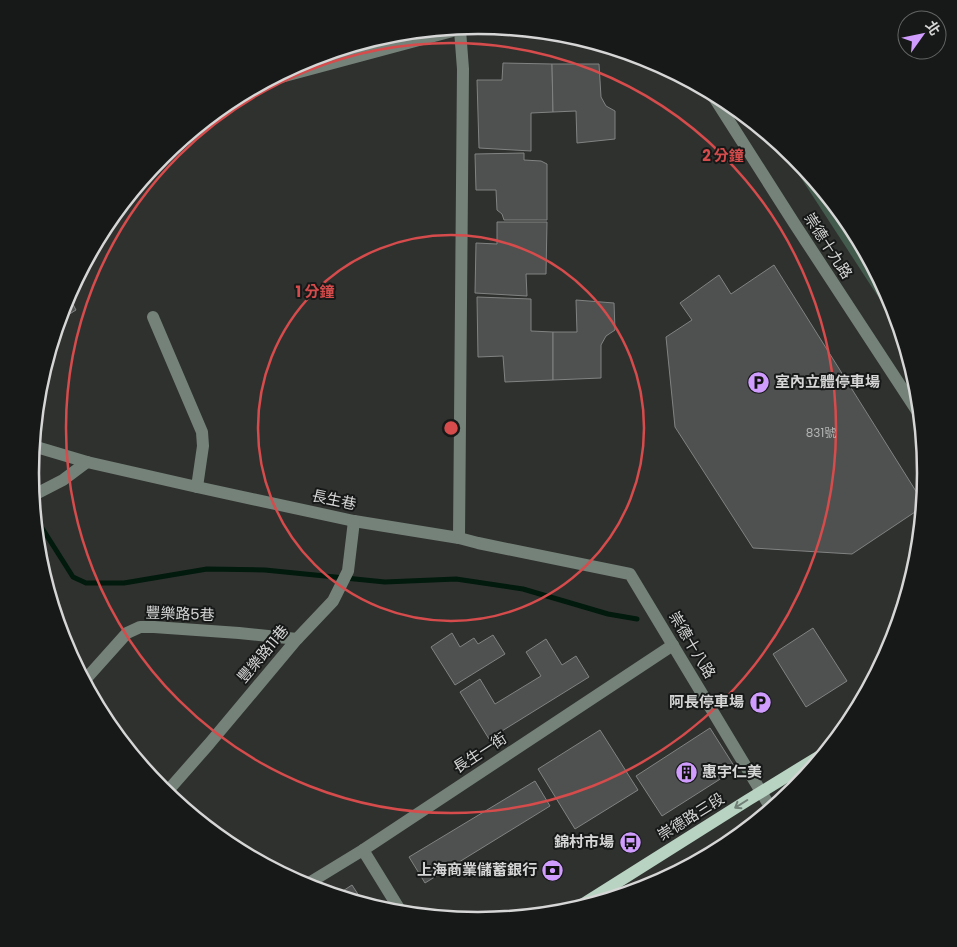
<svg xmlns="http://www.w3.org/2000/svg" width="957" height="947" font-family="Poppins,'Noto Sans TC',sans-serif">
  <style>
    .green { fill: #435b4c }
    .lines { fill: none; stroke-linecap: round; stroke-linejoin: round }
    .stream { stroke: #011a0d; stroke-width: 5 }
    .building { fill: #4e514f; stroke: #818382 }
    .minor { stroke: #758279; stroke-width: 12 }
    .major { stroke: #b8d3c2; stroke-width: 12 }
    .oneway { stroke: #707f76 }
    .ring { fill: none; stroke: #d64b4b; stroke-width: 2.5 }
    .labels { text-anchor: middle; stroke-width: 4; stroke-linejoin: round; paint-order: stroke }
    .number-label { font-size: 12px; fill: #b3b5b4 }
    .street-label { font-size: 15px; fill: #d5d6d5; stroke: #171918 }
    .poi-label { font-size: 15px; font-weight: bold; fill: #d5d6d5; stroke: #171918; text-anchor: end }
    .rim { fill: none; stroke: #d5d6d5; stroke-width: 2.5 }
    .centre { fill: #d64b4b; stroke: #171918; stroke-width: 2.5 }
    .ring-label { font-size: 15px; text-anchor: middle; font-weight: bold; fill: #d64b4b; stroke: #171918; stroke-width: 4; stroke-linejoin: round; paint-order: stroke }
  </style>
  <rect width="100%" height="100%" fill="#2f312f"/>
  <path class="green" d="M 777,141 L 796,157 L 852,225 L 893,302 L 903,335 Z"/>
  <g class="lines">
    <path class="stream" d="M 34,518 L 42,528 L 73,577 L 86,583 L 124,583 L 207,569 L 265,570 L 385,582 L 456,579 L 523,589 L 608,614 L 637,619"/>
  </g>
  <g class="building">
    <path d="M 503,63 L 552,64 L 553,112 L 531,113 L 531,151 L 479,148 L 477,80 L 502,80 Z"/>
    <path d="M 552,64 L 599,64 L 601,97 L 606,106 L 615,111 L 615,139 L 577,143 L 576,111 L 553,112 Z"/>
    <path d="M 524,153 L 524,160 L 541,161 L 547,164 L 547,220 L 504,220 L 502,214 L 497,210 L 496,190 L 476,190 L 475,154 Z"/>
    <path d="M 497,222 L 547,222 L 546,274 L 526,274 L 527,296 L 475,293 L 476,243 L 497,244 Z"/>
    <path d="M 774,265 L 924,504 L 924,506 L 852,554 L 753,548 L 675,427 L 666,337 L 692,320 L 680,303 L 719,275 L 731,294 Z"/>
    <path d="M 68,295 L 76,310 L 58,321 L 64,302 Z"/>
    <path d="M 477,297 L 531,299 L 531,331 L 553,332 L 553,380 L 505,382 L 503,356 L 478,357 Z"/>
    <path d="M 576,300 L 614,303 L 615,330 L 606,336 L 601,345 L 601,378 L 553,380 L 553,332 L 577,332 Z"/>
    <path d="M 813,628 L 847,681 L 806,707 L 773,654 Z"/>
    <path d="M 452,633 L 460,647 L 474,638 L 478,644 L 493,635 L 505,654 L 455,685 L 431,647 Z"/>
    <path d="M 546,639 L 562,665 L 576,656 L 589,677 L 489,739 L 460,692 L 480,679 L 495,704 L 541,676 L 526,652 Z"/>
    <path d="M 710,728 L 736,769 L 662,816 L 636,776 Z"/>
    <path d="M 600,730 L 638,790 L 575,829 L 538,769 Z"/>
    <path d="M 535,781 L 550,806 L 425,883 L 409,857 Z"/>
    <path d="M 352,885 L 365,905 L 335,896 Z"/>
  </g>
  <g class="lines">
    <g class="minor">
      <path d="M 266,81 L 475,25"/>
      <path d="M 710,91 L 794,223 L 921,417"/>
      <path d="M 153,317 L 202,432 L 203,446 L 197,487"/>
      <path d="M 33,446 L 87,462 L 197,487 L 354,521 L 459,538 L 478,543 L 630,574 L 772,810"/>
      <path d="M 32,496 L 63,480 L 87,462"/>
      <path d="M 459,538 L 463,69 L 460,30"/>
      <path d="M 84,681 L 127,633 L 140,627 L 154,627 L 239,633 L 297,639"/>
      <path d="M 165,794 L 209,744 L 297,639 L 333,601 L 348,571 L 354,521"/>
      <path d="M 363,850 L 403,915"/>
      <path d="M 304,886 L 363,850 L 673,645"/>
    </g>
    <path class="major" d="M 572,911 L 748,800 L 828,751"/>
  </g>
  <defs><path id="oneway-shaft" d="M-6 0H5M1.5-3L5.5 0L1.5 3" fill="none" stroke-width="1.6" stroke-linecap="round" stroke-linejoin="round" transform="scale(1.25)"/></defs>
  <use class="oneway" href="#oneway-shaft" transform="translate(741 804) rotate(148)"/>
  <g class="ring">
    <circle cx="451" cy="428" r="193"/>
    <circle cx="451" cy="428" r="385"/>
  </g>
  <defs>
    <symbol id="parking-disc" viewBox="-11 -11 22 22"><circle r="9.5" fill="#d09dff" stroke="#171918"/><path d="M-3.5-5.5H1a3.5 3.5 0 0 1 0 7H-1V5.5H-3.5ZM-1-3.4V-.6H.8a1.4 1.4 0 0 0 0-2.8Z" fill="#111"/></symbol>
    <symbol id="building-disc" viewBox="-11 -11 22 22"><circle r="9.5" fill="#d09dff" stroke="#171918"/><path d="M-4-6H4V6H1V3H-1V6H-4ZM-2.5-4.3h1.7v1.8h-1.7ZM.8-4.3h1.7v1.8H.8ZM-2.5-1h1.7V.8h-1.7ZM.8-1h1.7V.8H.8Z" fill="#111"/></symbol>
    <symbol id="bus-disc" viewBox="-11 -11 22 22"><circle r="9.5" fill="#d09dff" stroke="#171918"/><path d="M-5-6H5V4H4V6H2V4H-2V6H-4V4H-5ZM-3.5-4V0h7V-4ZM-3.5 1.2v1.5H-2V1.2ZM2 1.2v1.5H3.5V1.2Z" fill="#111"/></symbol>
    <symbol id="bank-disc" viewBox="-11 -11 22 22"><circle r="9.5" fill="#d09dff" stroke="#171918"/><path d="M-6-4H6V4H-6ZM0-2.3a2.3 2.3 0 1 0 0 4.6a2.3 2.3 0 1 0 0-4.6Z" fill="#111"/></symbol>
  </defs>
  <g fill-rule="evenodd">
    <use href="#parking-disc" x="746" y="370" width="25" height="25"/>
    <use href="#parking-disc" x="748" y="690" width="25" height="25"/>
    <use href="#building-disc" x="674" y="760" width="25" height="25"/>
    <use href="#bus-disc" x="618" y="830" width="25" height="25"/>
    <use href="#bank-disc" x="540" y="858" width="25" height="25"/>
  </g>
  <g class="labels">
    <g class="number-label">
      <text x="821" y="437">831號</text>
    </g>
    <g class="street-label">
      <text transform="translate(828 246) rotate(57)" y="5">崇德十九路</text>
      <text transform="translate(334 500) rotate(12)" y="5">長生巷</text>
      <text transform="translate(180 614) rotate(2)" y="5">豐樂路5巷</text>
      <text transform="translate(692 645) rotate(59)" y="5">崇德十八路</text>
      <text transform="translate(263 654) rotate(-50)" y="5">豐樂路11巷</text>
      <text transform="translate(480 753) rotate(-33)" y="5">長生一街</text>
      <text transform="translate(691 817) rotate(-32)" y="5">崇德路三段</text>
    </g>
    <g class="poi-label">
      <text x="775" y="387" text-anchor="start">室內立體停車場</text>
      <text x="744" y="707">阿長停車場</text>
      <text x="702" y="777" text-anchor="start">惠宇仁美</text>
      <text x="614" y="847">錦村市場</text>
      <text x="537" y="875">上海商業儲蓄銀行</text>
    </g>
  </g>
  <path d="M0 0H957V947H0ZM39 473a439 439 0 1 1 878 0a439 439 0 1 1-878 0Z" fill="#171918" fill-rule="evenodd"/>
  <path class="rim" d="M39 473a439 439 0 1 1 878 0a439 439 0 1 1-878 0Z"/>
  <circle cx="451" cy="428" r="8" class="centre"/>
  <g class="ring-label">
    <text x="723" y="161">2 分鐘</text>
    <text x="315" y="297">1 分鐘</text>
  </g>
  <g transform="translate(922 35) rotate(57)"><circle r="24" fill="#171918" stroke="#636564"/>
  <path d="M0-4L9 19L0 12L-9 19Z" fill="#d09dff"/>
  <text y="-8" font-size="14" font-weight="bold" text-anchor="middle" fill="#d5d6d5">北</text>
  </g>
</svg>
